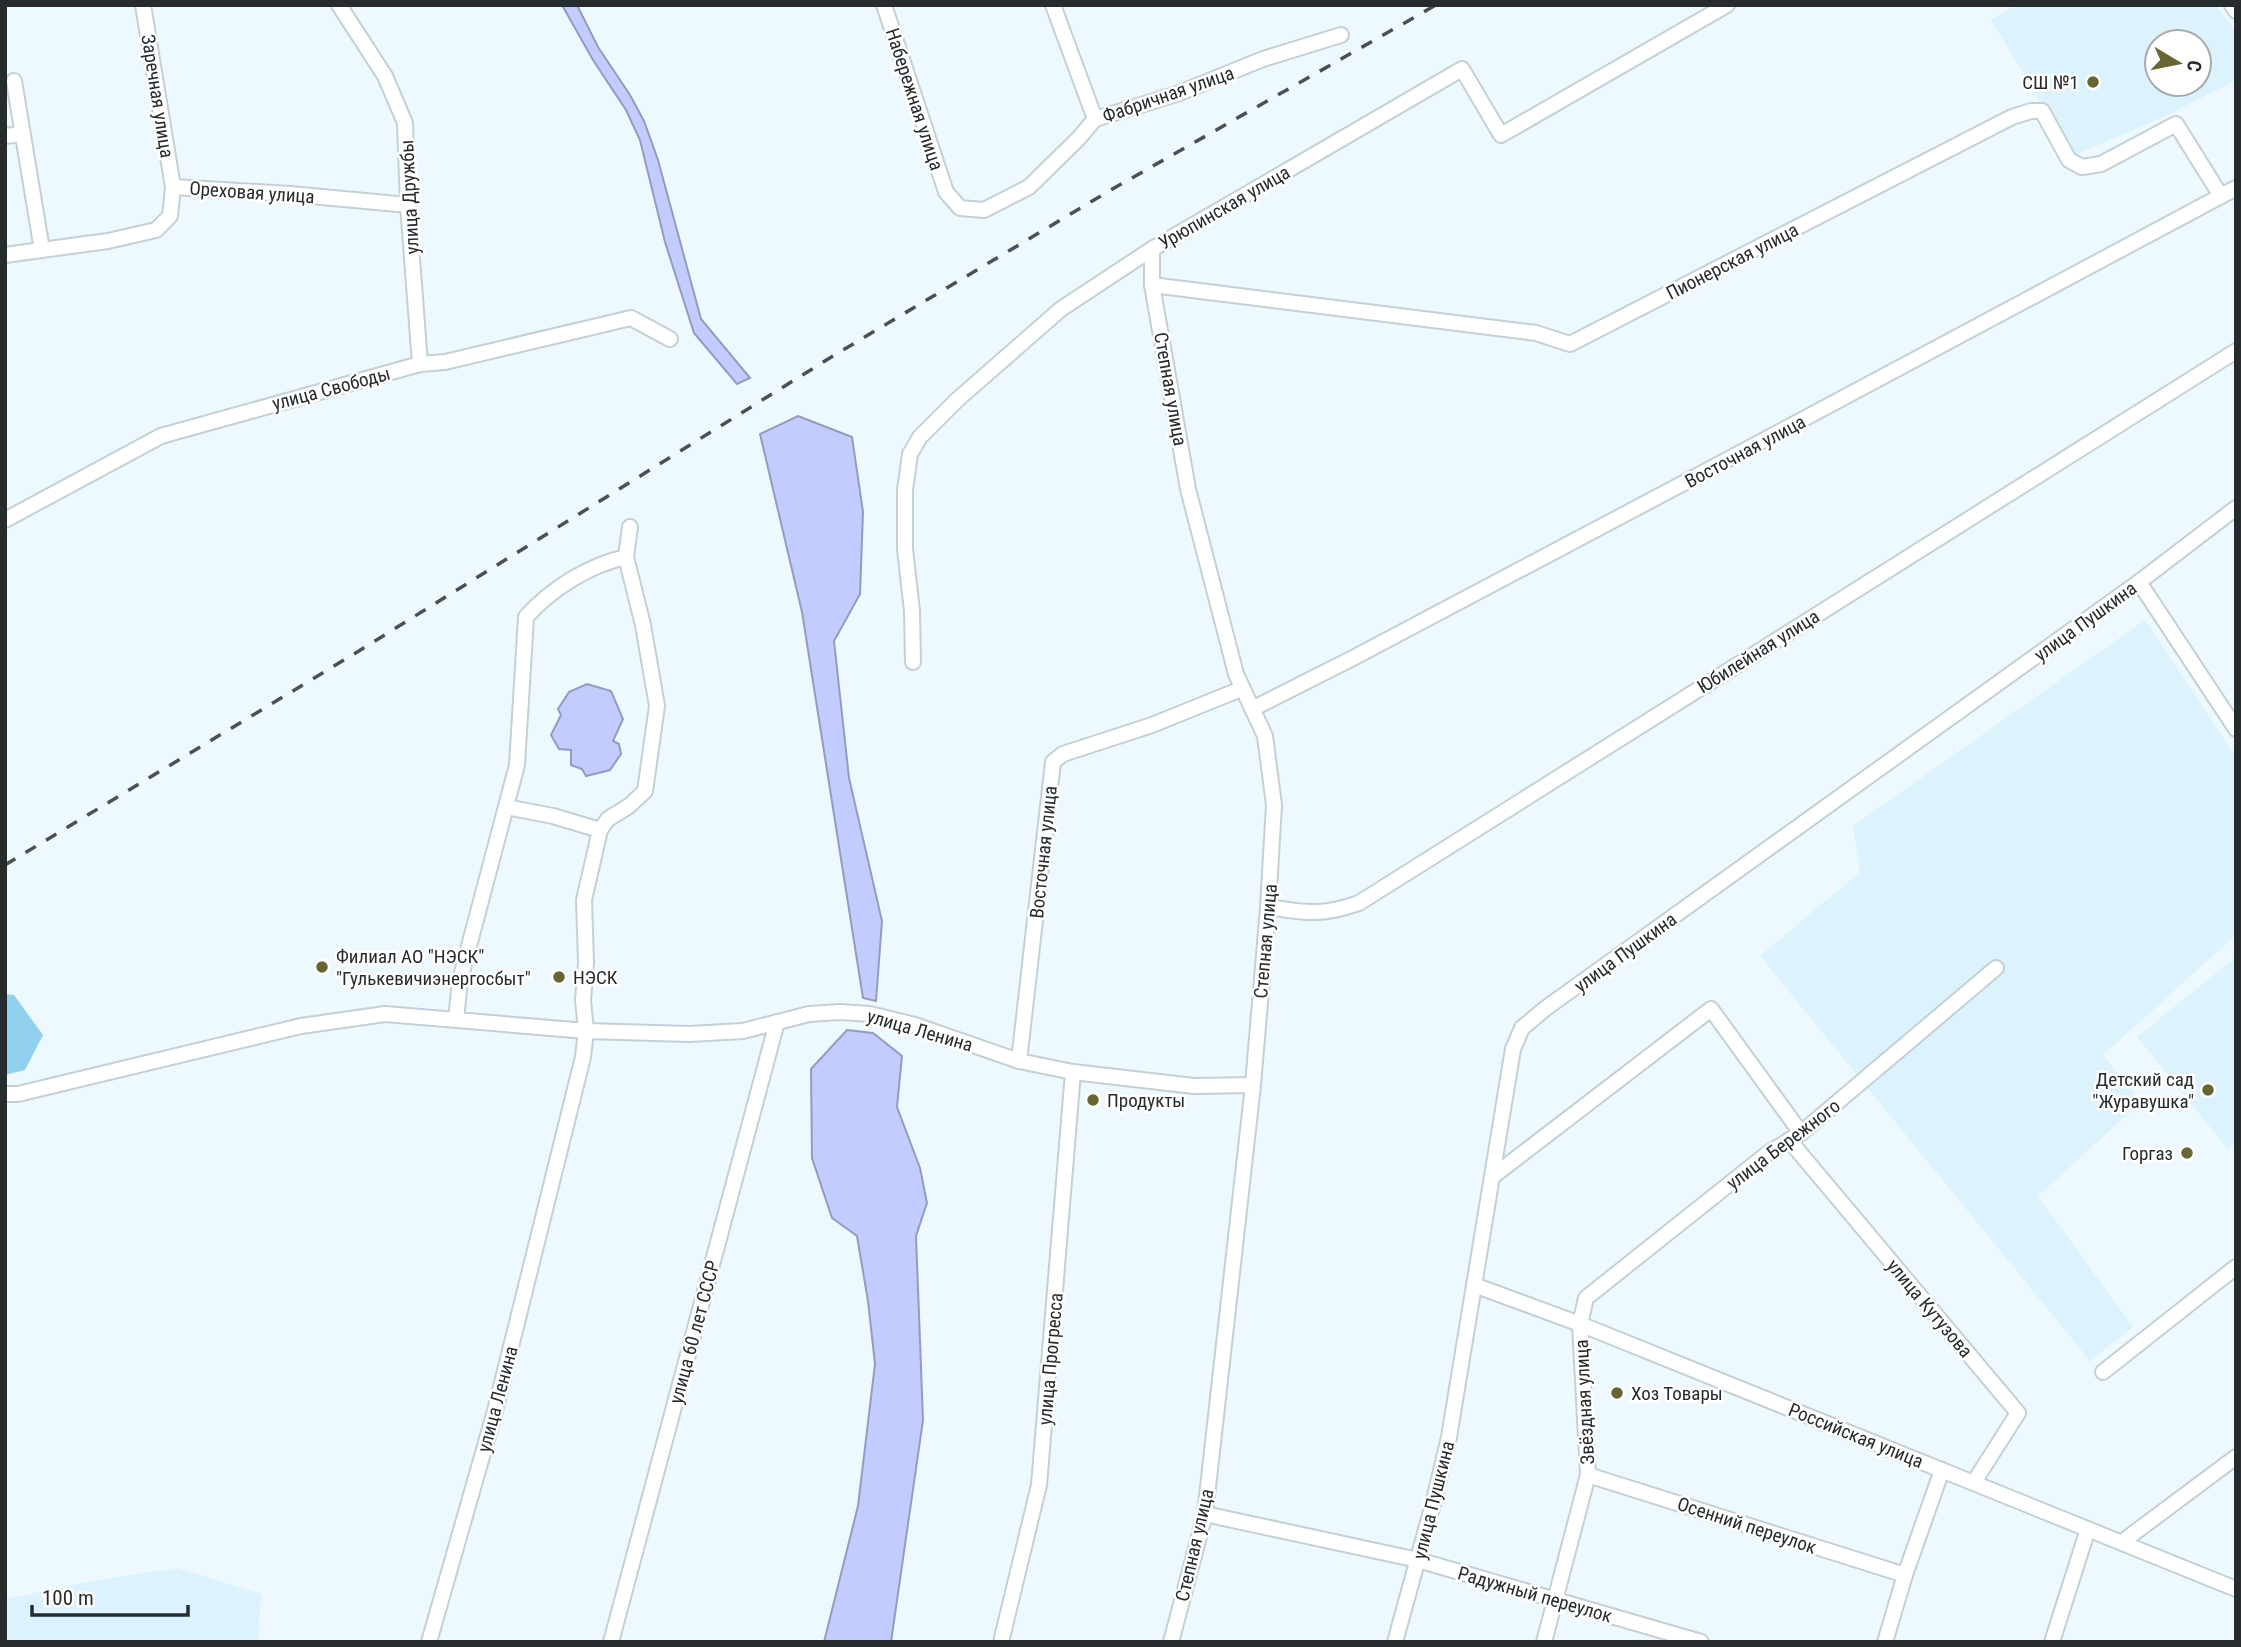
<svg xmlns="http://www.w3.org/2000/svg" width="2241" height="1647" font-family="'Roboto Condensed',sans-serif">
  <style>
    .built { fill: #dcf2fd; fill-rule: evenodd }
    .green { fill: #92d1ed }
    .water { fill: #c2ccfe; stroke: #939cc0; stroke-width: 2 }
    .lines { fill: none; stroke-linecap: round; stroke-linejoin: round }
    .minor-casing { stroke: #c3d1d7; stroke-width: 18 }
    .minor { stroke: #fff; stroke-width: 14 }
    .rail { stroke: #4a5053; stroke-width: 3.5; stroke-dasharray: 12 12; stroke-linecap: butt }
    .poi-dot { fill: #676531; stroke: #fff; stroke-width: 2.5 }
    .labels { text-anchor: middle; stroke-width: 5; stroke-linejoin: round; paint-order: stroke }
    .poi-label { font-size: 19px; fill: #262b2e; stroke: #fff; text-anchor: start }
    .street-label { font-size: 19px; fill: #262b2e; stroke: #fff }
  </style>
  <rect width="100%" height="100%" fill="#edf9fe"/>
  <g class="built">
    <path d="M 2016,5 L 2216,5 L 2236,32 L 2236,80 L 2170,114 L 2073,156 L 1991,20 ZM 2157,42 L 2199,42 L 2199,84 L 2157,84 Z"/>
    <path d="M 2145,620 L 2236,757 L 2236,935 L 2103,1055 L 2141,1102 L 2038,1196 L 2133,1327 L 2090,1361 L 1760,956 L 1860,872 L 1853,826 Z"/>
    <path d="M 2235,958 L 2236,1143 L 2228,1149 L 2137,1037 Z"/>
    <path d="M 177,1568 L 261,1594 L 258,1642 L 5,1642 L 5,1599 L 93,1581 Z"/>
  </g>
  <path class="green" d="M 5,994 L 14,995 L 43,1035 L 25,1070 L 5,1075 Z"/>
  <g class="water">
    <path d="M 562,5 L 577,5 L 598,47 L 630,95 L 644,121 L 658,160 L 701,319 L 750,378 L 737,384 L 694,333 L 665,242 L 640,140 L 626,110 L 593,60 Z"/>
    <path d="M 798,416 L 852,437 L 863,512 L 860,594 L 834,641 L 849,778 L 882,921 L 876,1001 L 863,998 L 802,612 L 760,434 Z"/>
    <path d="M 587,684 L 611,691 L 623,719 L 613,741 L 619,744 L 621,754 L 610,770 L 586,776 L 582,769 L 571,765 L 571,750 L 559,749 L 551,735 L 561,715 L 558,709 L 569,692 Z"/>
    <path d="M 847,1030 L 873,1033 L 902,1056 L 897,1107 L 920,1168 L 927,1203 L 916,1236 L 923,1420 L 891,1642 L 824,1642 L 858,1506 L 875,1364 L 868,1301 L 857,1236 L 832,1218 L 812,1158 L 811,1069 Z"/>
  </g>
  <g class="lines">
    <defs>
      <g id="minor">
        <path d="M 339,5 L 385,76 L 405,123 L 408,205 L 420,364"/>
        <path d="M 884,5 L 946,192 L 960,208 L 984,210 L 1029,187 L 1079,138 L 1095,119 L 1177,94 L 1263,59 L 1341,35"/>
        <path d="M 1053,5 L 1095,119"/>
        <path d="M 2232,5 L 2236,11"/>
        <path d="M 14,81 L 42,250"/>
        <path d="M 5,136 L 22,134"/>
        <path d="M 173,187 L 290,194 L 408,205"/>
        <path d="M 1152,249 L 1152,285 L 1188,489 L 1236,674 L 1265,736 L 1274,805 L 1268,907 L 1253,1085 L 1205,1514 L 1171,1642"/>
        <path d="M 5,255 L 108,241 L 156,230 L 170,216 L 173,187 L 143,5"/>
        <path d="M 1152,285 L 1536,333 L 1570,344 L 2012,117 L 2031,111 L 2042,111 L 2069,160 L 2082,167 L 2101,164 L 2176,124 L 2221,196"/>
        <path d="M 5,520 L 161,436 L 420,364 L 445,362 L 631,318 L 670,339"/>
        <path d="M 2139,582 L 2236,729"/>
        <path d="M 913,662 L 912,611 L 905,549 L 905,490 L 910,454 L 920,437 L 957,400 L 1061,309 L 1152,249 L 1462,69 L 1501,135 L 1727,5"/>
        <path d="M 1252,709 L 1353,658 L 1695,477 L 2236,188"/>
        <path d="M 506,807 L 553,816 L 600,830"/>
        <path d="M 1268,907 C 1306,913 1322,916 1359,903 L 2236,351"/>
        <path d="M 456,1020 L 460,980 L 517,765 L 526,617 C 551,589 589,565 626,557"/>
        <path d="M 1019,1061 L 1053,762 L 1063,754 L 1152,725 L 1241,689"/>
        <path d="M 5,1094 L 18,1094 L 301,1026 L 385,1014 L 586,1031 L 689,1034 L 743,1031 L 809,1014 L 840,1012 L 870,1014 L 915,1025 L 1019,1061 L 1073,1072 L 1194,1086 L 1253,1085"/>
        <path d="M 1789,1140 L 2018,1413 L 1974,1482"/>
        <path d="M 1492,1177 L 1711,1009 L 1801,1133"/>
        <path d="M 1474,1285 L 1580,1324 L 2236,1589"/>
        <path d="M 2103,1372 L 2236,1267"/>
        <path d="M 1588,1475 L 1905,1575"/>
        <path d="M 1205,1514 L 1418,1560 L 1701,1642"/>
        <path d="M 2122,1542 L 2236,1457"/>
        <path d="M 429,1642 L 495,1411 L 583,1057 L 586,1031 L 583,1000 L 586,963 L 584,900 L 600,830 L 608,819 L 629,806 L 645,791 L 657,706 L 643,625 L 626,557 L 630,527"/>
        <path d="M 611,1642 L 777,1022"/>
        <path d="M 1001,1642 L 1039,1485 L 1073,1072"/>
        <path d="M 1395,1642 L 1433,1504 L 1449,1437 L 1513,1049 L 1522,1028 L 1546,1008 L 2139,582 L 2236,508"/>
        <path d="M 1544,1642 L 1588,1475 L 1580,1324 L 1586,1298 L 1767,1154 L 1801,1133 L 1996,968"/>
        <path d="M 1885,1642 L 1905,1575 L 1942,1470"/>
        <path d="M 2052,1642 L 2088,1529"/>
      </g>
    </defs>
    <use href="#minor" class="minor-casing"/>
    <use href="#minor" class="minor"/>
    <path class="rail" d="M 5,865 L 354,654 L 833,356 L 1109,191 L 1436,5"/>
  </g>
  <g class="poi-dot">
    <circle cx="2093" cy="82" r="7"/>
    <circle cx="322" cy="967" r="7"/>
    <circle cx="559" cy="977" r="7"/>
    <circle cx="2208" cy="1090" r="7"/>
    <circle cx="1093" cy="1100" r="7"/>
    <circle cx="2187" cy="1153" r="7"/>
    <circle cx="1617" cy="1393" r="7"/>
  </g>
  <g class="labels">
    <g class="poi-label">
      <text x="2079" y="89" text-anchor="end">СШ №1</text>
      <text x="336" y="963">Филиал АО "НЭСК"<tspan x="336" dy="22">"Гулькевичиэнергосбыт"</tspan></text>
      <text x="573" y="984">НЭСК</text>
      <text x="2194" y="1086" text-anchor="end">Детский сад<tspan x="2194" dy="22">"Журавушка"</tspan></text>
      <text x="1107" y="1107">Продукты</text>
      <text x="2173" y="1160" text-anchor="end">Горгаз</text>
      <text x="1631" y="1400">Хоз Товары</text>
    </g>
    <g class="street-label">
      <text transform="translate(1168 94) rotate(-19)" y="7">Фабричная улица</text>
      <text transform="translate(158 96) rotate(81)" y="7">Заречная улица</text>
      <text transform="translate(915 99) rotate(72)" y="7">Набережная улица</text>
      <text transform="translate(252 192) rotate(4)" y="7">Ореховая улица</text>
      <text transform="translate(409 197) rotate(-93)" y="7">улица Дружбы</text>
      <text transform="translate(1224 207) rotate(-30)" y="7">Урюпинская улица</text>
      <text transform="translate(1732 261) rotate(-27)" y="7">Пионерская улица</text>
      <text transform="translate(331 388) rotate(-15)" y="7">улица Свободы</text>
      <text transform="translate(1171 389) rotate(80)" y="7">Степная улица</text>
      <text transform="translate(1745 451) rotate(-28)" y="7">Восточная улица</text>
      <text transform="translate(2085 621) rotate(-36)" y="7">улица Пушкина</text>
      <text transform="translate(1758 651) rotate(-32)" y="7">Юбилейная улица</text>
      <text transform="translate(1043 852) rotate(-84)" y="7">Восточная улица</text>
      <text transform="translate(1265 941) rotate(-85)" y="7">Степная улица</text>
      <text transform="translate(1625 952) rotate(-36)" y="7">улица Пушкина</text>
      <text transform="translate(920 1030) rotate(16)" y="7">улица Ленина</text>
      <text transform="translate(1783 1144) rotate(-37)" y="7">улица Бережного</text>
      <text transform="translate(1930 1308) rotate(50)" y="7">улица Кутузова</text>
      <text transform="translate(694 1332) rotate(-75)" y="7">улица 60 лет СССР</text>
      <text transform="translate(1050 1359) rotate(-85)" y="7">улица Прогресса</text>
      <text transform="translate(497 1399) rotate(-75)" y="7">улица Ленина</text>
      <text transform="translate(1584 1402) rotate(-93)" y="7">Звёздная улица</text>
      <text transform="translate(1856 1435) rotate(22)" y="7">Российская улица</text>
      <text transform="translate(1433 1500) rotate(-76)" y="7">улица Пушкина</text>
      <text transform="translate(1747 1525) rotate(18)" y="7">Осенний переулок</text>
      <text transform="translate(1194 1545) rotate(-77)" y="7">Степная улица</text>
      <text transform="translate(1535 1594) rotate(16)" y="7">Радужный переулок</text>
    </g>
  </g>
  <rect width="2241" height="1647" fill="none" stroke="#262b2e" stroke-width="14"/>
  <g transform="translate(2178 63) rotate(100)"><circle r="33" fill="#ffffff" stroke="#a8aaab" stroke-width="2"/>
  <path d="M0-5L12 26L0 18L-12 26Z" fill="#676531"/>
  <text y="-10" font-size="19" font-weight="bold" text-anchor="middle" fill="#262b2e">С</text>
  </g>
  <path d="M32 1605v10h156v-10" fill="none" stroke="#262b2e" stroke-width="3.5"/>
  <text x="42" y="1605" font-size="21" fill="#262b2e" stroke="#ffffff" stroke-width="5" paint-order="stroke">100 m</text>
</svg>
